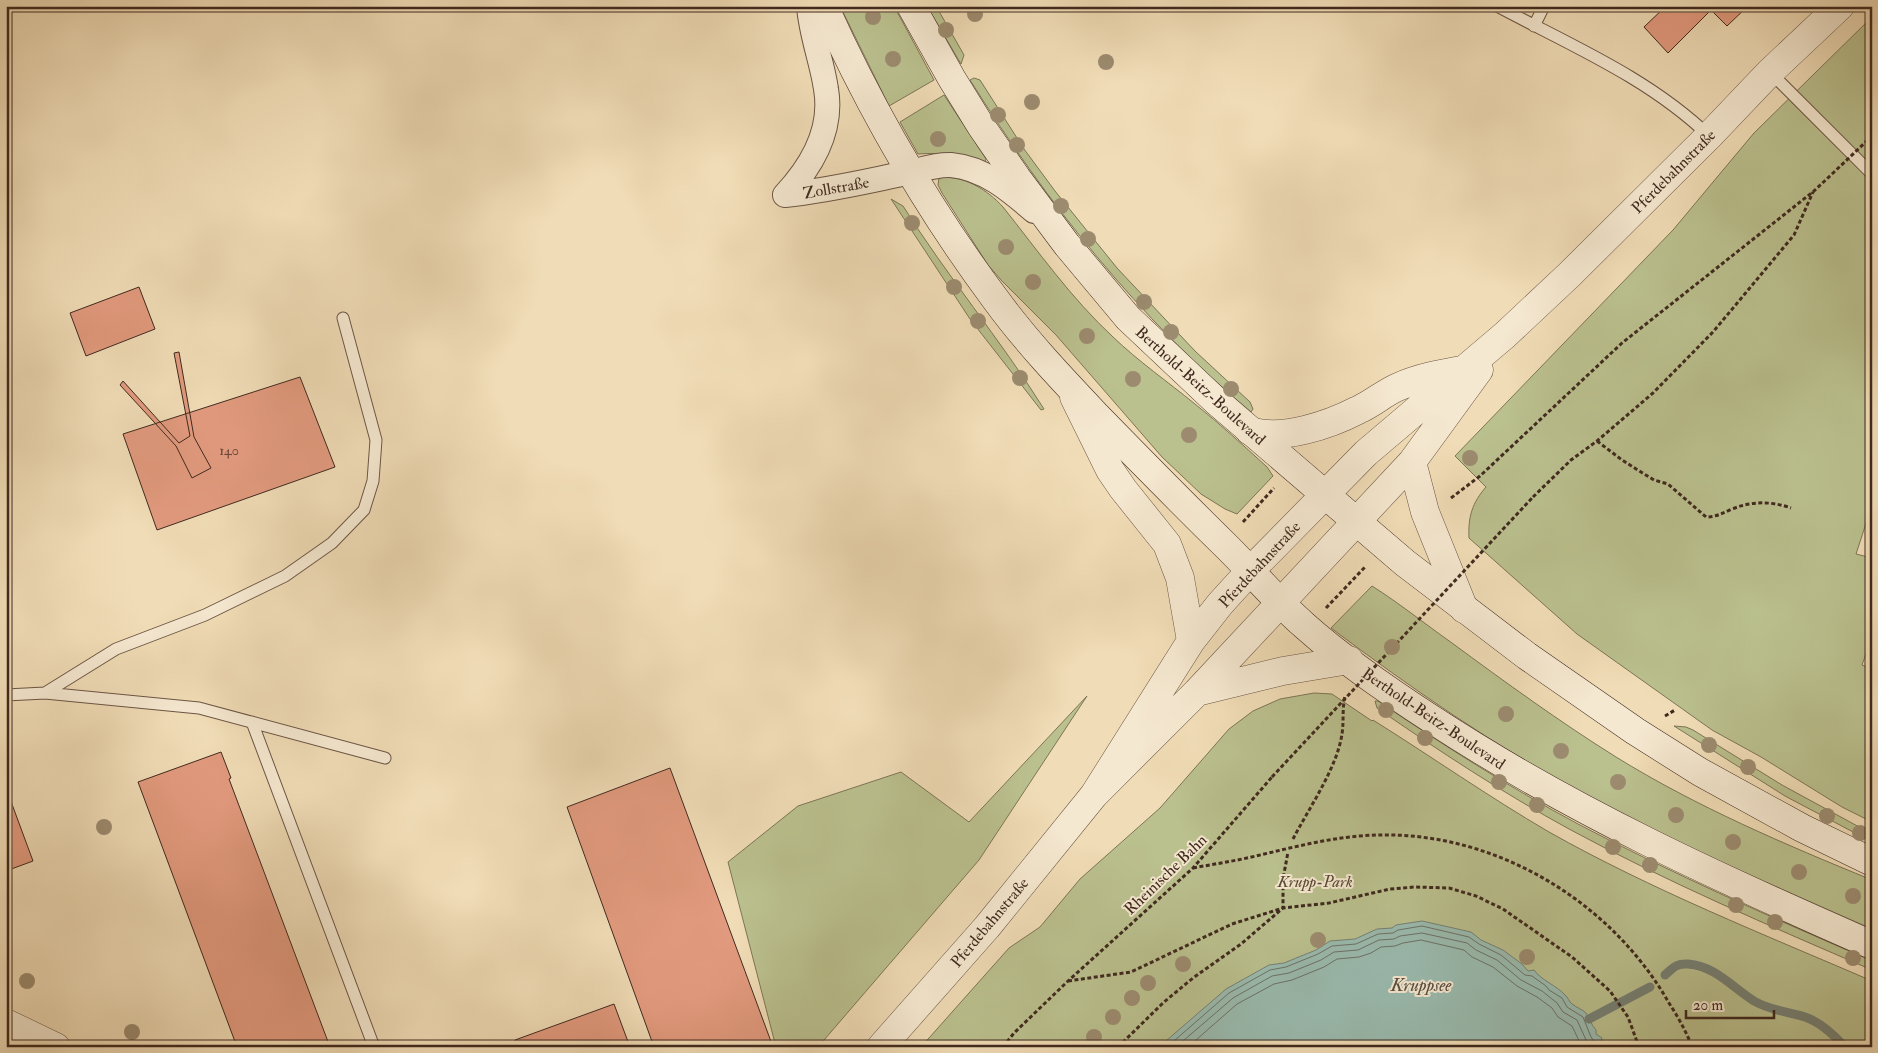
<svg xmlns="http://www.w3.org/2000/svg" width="1878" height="1053" font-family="'IM FELL Double Pica',serif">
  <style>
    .green { fill: #bac08e; stroke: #7d7556 }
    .water { fill: #9abbaf; stroke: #768175 }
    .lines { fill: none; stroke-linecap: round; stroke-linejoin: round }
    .shore { stroke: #6d7267; stroke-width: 1 }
    .stream { stroke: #768175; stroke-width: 9 }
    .building { fill: #e29a7e; stroke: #402a1f }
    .service-casing { stroke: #6c5645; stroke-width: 13 }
    .minor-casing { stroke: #6c5645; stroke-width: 26 }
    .tertiary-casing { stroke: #6c5645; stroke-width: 29 }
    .secondary-casing { stroke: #402a1f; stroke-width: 29 }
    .path { stroke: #402a1f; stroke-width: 3; stroke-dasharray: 4 2.5; stroke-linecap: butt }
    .service { stroke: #f5e8d0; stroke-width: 11 }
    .minor { stroke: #f5e8d0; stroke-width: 24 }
    .tertiary { stroke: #f5e8d0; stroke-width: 28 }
    .secondary { stroke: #f5e8d0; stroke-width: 28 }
    .path-bridge { stroke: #402a1f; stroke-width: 3; stroke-dasharray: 4 2.5; stroke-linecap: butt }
    .tree { fill: #9c8b6f }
    .labels { text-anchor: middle; stroke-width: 4; stroke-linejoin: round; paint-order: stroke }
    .number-label { font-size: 14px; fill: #684637 }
    .street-label { font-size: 16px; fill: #402a1f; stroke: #f5e8d0 }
    .park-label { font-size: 16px; font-style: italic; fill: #584835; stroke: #f5e8d0 }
    .water-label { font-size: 18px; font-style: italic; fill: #564e43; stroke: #f5e8d0 }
  </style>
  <rect width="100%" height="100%" fill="#f0dcb6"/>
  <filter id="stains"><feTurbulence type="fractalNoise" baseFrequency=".004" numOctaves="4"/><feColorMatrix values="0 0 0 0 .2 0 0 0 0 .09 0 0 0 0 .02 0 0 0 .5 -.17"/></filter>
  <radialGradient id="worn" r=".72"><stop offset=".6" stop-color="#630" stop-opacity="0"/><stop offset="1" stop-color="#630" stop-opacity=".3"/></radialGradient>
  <!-- green -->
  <path class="green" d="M840 6H894L934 80 889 106Z
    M927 6H936L964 55 961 64Z
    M1872 17V505L1856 554 1872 558V637L1862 665 1872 669V822L1842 807 1761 757 1712 730 1577 634 1469 538C1468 517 1472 503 1486 487L1455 456 1673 230 1754 133Z
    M974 78 980 80 1024 149 1055 191 1117 268 1195 351 1250 402 1253 409 1251 412C1139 319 1047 203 970 80Z
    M944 95 986 159 985 162C962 156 942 152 918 154L900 122Z
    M939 178C962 174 988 190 1003 207 1038 251 1071 298 1113 337 1138 361 1168 382 1195 404 1220 424 1243 445 1267 467L1273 476 1237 514 1225 509 1201 494 1162 457 1056 335 1001 280 988 265 942 193 938 185Z
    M891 199 903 206C947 276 1000 339 1044 409L1041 410 970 319Z
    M1372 586C1399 603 1425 624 1452 643 1505 682 1560 722 1616 757 1697 807 1784 844 1872 880V929C1774 886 1675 843 1581 792 1493 745 1411 688 1331 628Z
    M1314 693 1332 694 1372 721 1373 720C1432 757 1489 797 1549 832 1652 890 1763 934 1872 981V1047H921L1009 948 1040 927 1080 879 1160 808 1229 729 1253 711 1280 699Z
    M1087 696 979 860 818 1047H776L728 862 798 806 901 772 969 822Z
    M1375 701H1378C1443 745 1509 787 1578 824 1673 874 1773 918 1872 961V970C1770 926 1667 882 1569 829 1503 793 1439 751 1377 708Z
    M1674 726 1686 727 1693 730 1782 785 1872 834V842L1785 796Z"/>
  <!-- water -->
  <path class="water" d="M1422 921 1471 932 1481 940 1503 950 1522 964 1528 971 1534 970C1542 981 1556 985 1565 995 1568 997 1569 1002 1572 1004 1577 1008 1582 1009 1586 1013 1590 1018 1591 1025 1596 1030V1034L1602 1038 1601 1042 1604 1047H1159L1226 989 1269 965 1284 963 1316 950 1330 941 1355 939 1377 929 1392 928 1396 925Z"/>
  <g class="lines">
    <!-- shore -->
    <path class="shore" d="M1167 1047 1229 993 1270 970 1286 967 1318 954 1332 946 1356 944 1378 934 1393 933 1398 930 1422 926 1469 937 1479 944 1501 955 1525 975 1532 976 1546 986 1549 990 1562 998 1567 1007 1583 1017 1591 1037 1598 1047
      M1176 1047 1233 998 1272 976 1289 973 1321 960 1334 952 1358 950 1379 940 1394 939 1400 936 1422 933 1467 943 1476 950 1497 960 1521 980 1542 991 1557 1003 1563 1012 1577 1020 1586 1040 1591 1047
      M1188 1047 1237 1004 1274 984 1292 980 1324 967 1337 959 1359 957 1371 953 1381 947 1395 946 1403 943 1421 940 1464 950 1472 957 1493 967 1517 986 1537 997 1552 1008 1558 1017 1572 1026 1582 1047"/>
    <!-- stream -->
    <path class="stream" d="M1665 975C1673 968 1677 963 1688 964 1715 966 1732 987 1754 1001 1769 1010 1788 1012 1805 1017 1820 1022 1834 1035 1845 1047
      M1589 1019 1650 987"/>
  </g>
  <!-- building -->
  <path class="building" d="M1666 6H1748L1727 26 1711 10 1668 53 1644 27Z
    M139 287 155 329 86 356 70 313Z
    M179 352 194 437 211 468 192 478 176 446 120 385 123 381 179 443 190 436 174 353Z
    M300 377 335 467 157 530 123 434Z
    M221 752 231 778 229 779 330 1047H237L138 782Z
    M670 768 773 1047H654L567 807Z
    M6 788 33 861 6 871Z
    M614 1004 630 1047H518L515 1040Z"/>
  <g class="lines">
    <!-- service casing -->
    <g class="service-casing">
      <path id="service" d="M1497 6C1570 45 1649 78 1709 136
        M1534 26 1544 6
        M1770 72 1872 174
        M45 693 116 649 205 615 285 576 332 543 364 510 373 481 376 440 343 318
        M6 695 45 693 199 708 385 758
        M252 722 374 1047"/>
    </g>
    <!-- minor casing -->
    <g class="minor-casing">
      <path id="minor" d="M785 195C825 191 863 182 902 174 919 171 934 164 951 165 984 168 1010 190 1034 211
        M785 195C812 166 833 130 826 89 822 61 811 35 809 6"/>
    </g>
    <!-- tertiary casing -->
    <g class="tertiary-casing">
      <path id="tertiary" d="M1074 397 1110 470 1123 489 1167 544 1180 578 1191 641
        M1250 431C1282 441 1329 425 1358 410 1372 404 1384 393 1398 387 1418 378 1439 374 1461 370
        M1412 462 1425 512 1464 609
        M1197 692 1283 671 1349 660
        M1094 795 1191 641 1220 604 1250 571 1366 453 1505 335 1569 275 1709 136 1770 72 1840 6
        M6 1023 56 1047
        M881 1047 987 927 1094 795 1197 692 1412 462 1479 370"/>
    </g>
    <!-- secondary casing -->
    <g class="secondary-casing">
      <path id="secondary" d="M824 6C871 110 928 209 996 300 1026 341 1061 378 1096 415 1138 458 1180 501 1223 543 1251 570 1276 601 1305 626 1344 661 1390 692 1433 720 1572 811 1721 879 1872 945
        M911 6 952 79 981 126 1017 178 1067 245 1128 318 1216 401 1405 563 1527 656 1635 731 1700 772 1802 828 1872 862"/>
    </g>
    <!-- path -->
    <path class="path" d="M1597 441 1622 460 1641 472 1654 480 1668 484 1706 517C1716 517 1723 513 1732 509 1752 501 1771 501 1791 508
      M1533 497 1571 460 1597 441 1653 393 1713 332 1794 235 1813 192
      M1451 498 1480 476 1622 343 1814 191 1832 174
      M1243 522 1274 488
      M1326 608 1365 567
      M1665 716 1675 710
      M1293 839C1309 808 1337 768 1342 734 1344 721 1342 709 1345 696
      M1193 868C1214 864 1235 861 1256 856 1290 848 1324 839 1360 836 1484 825 1608 896 1669 1003 1678 1017 1686 1031 1692 1047
      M1068 981 1131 972 1232 924 1283 908 1329 903 1390 889 1415 887 1449 888 1476 896 1503 909 1572 957 1610 991 1628 1017 1639 1047
      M1003 1047 1014 1033 1068 981 1193 868 1272 777
      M1118 1047 1164 1002 1193 978 1241 944 1283 908V879L1288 852"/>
    <!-- service -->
    <use href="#service" class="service"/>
    <!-- minor -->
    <use href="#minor" class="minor"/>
    <!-- tertiary -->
    <use href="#tertiary" class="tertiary"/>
    <!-- secondary -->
    <use href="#secondary" class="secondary"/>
    <!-- path-bridge -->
    <path class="path-bridge" d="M1832 174 1872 136
      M1272 777 1533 497"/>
  </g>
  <!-- trees -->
  <g class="tree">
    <circle cx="975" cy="14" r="8"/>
    <circle cx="873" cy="17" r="8"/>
    <circle cx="946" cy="30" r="8"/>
    <circle cx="893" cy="59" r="8"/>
    <circle cx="1106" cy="62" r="8"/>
    <circle cx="1032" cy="102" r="8"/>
    <circle cx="998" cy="115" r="8"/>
    <circle cx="938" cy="139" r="8"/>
    <circle cx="1017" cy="145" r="8"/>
    <circle cx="1061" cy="206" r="8"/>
    <circle cx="912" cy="223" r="8"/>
    <circle cx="1088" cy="239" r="8"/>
    <circle cx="1006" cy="247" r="8"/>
    <circle cx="1033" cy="282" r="8"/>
    <circle cx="954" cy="287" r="8"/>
    <circle cx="1144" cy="302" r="8"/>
    <circle cx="978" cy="321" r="8"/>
    <circle cx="1171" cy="332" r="8"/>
    <circle cx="1087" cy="336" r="8"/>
    <circle cx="1020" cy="378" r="8"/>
    <circle cx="1133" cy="379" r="8"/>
    <circle cx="1231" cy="389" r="8"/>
    <circle cx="1189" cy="435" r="8"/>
    <circle cx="1470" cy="458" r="8"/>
    <circle cx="1392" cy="647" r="8"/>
    <circle cx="1386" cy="710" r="8"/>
    <circle cx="1506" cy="714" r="8"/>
    <circle cx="1425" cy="738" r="8"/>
    <circle cx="1709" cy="745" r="8"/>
    <circle cx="1561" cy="751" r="8"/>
    <circle cx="1748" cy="767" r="8"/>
    <circle cx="1499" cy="782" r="8"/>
    <circle cx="1618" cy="782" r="8"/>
    <circle cx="1537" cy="805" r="8"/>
    <circle cx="1676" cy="815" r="8"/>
    <circle cx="1827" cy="816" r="8"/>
    <circle cx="104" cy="827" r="8"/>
    <circle cx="1860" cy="833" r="8"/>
    <circle cx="1733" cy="842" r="8"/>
    <circle cx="1613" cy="847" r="8"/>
    <circle cx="1650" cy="865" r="8"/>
    <circle cx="1799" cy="872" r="8"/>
    <circle cx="1853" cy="896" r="8"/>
    <circle cx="1736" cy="905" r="8"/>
    <circle cx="1775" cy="922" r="8"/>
    <circle cx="1318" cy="940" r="8"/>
    <circle cx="1527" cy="957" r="8"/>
    <circle cx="1853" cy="958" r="8"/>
    <circle cx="1183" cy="964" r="8"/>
    <circle cx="27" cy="981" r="8"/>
    <circle cx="1148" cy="983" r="8"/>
    <circle cx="1132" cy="998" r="8"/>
    <circle cx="1113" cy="1017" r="8"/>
    <circle cx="132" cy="1032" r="8"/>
    <circle cx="1094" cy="1037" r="8"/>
  </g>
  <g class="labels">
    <!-- number labels -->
    <g class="number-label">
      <text x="229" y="455">140</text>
    </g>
    <!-- street labels -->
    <g class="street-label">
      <text transform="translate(1673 171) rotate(-45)" y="6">Pferdebahnstraße</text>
      <text transform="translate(836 187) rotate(-10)" y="6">Zollstraße</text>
      <text transform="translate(1201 385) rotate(42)" y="6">Berthold-Beitz-Boulevard</text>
      <text transform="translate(1259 564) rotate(-47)" y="6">Pferdebahnstraße</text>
      <text transform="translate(1434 718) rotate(34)" y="6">Berthold-Beitz-Boulevard</text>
      <text transform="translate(1165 874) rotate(-44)" y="6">Rheinische Bahn</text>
      <text transform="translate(989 922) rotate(-50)" y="6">Pferdebahnstraße</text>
    </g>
    <!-- park labels -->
    <g class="park-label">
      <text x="1315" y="887">Krupp-Park</text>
    </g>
    <!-- water labels -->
    <g class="water-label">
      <text x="1421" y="991">Kruppsee</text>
    </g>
  </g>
  <!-- margin -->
  <rect width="1878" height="1053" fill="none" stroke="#f0dcb6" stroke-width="25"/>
  <rect x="8" y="8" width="1863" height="1038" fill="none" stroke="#402a1f" stroke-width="2.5"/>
  <rect x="12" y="12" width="1853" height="1028" fill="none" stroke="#402a1f"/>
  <!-- scale -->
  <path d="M1686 1010v8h88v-8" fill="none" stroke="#402a1f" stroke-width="2.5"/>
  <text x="1693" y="1010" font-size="15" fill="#402a1f" stroke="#f5e8d0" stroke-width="4" paint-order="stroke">20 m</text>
  <rect width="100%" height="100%" filter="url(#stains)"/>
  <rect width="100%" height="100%" fill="url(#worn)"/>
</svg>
